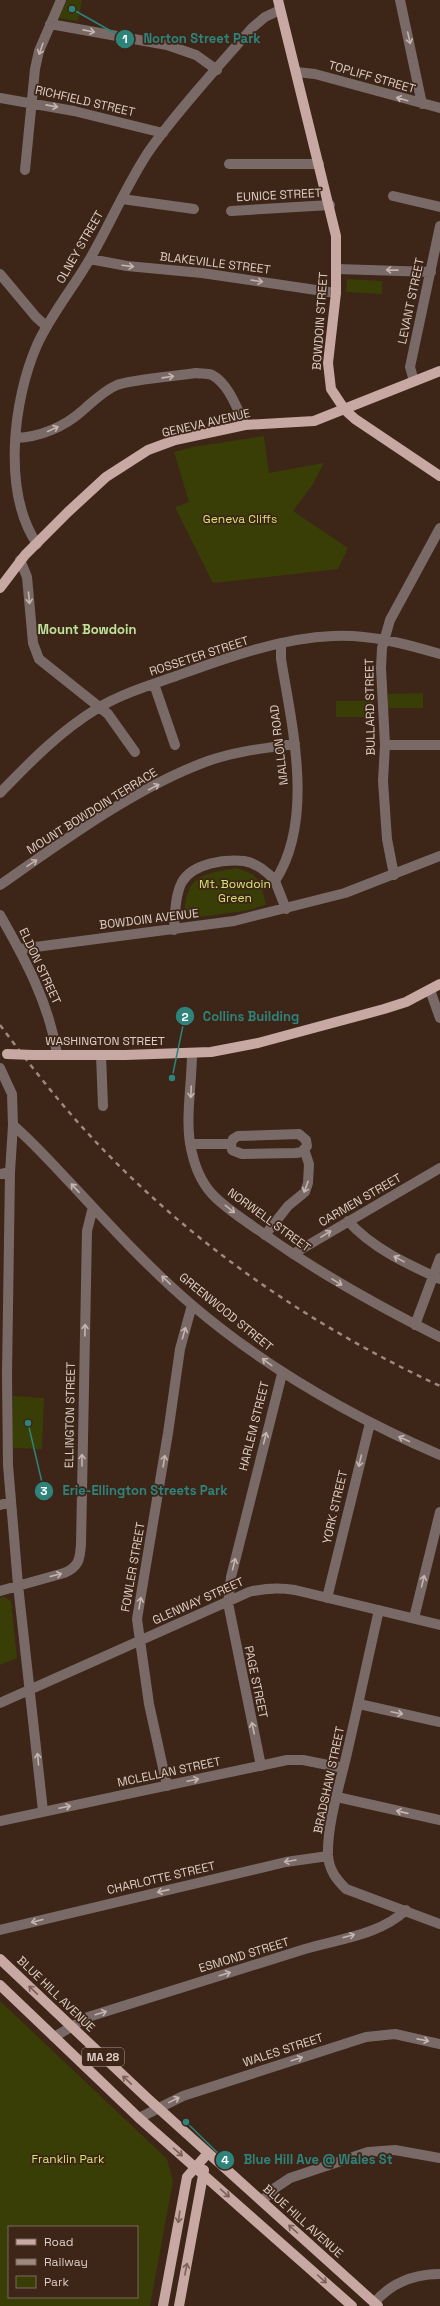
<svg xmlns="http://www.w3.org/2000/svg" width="440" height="2306" font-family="'Space Grotesk',sans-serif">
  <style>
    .green { fill: #393e06; fill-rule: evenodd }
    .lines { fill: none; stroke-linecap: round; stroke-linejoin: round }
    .minor { stroke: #796a68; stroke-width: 10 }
    .major { stroke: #c7a8a3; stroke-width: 10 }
    .rail { stroke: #9d897f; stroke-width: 2.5; stroke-dasharray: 5 5; stroke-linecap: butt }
    .major-bridge { stroke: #c7a8a3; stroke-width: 10 }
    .oneway { stroke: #c5b5ae }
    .oneway2 { stroke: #7b6057 }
    .labels { text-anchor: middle; stroke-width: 3.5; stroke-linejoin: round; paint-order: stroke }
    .shield { fill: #3d2518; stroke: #ae9b91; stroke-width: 1 }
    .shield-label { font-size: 11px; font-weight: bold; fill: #decec5 }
    .street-label { font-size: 12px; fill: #decec5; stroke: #3d2518 }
    .park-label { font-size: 12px; fill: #d5e372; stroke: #3d2518 }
    .neighbourhood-label { font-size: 13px; font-weight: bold; fill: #bfe29b; stroke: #3d2518 }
    .leader { fill: none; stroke: #2e837b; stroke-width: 1.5 }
    .callout-dot { fill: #2e837b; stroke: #3d2518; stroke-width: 1.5 }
    .mark-label { font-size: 12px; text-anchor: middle; font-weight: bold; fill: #fff }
    .callout-label { font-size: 13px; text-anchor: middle; font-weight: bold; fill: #2e837b; stroke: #3d2518; stroke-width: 3.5; stroke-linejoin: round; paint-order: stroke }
  </style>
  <rect width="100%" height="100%" fill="#3d2518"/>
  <!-- green -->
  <path class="green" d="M67 0H82L78 21 59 18Z
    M347 279 382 281V294L346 292Z
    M264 436 269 473 324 463 313 484 293 511 348 548 338 569 213 583 175 507 189 502 174 452 193 447Z
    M423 693V708H388V694Z
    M336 701H372V717H336Z
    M236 868C260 874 261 882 266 905L244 911 184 919C186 877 197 875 236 868Z
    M13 1396 44 1398 42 1449 13 1448Z
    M4 1597 11 1601 17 1658 0 1665V1598Z
    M0 2001 167 2159 173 2181 150 2306H0ZM9 2227H137V2297H9Z"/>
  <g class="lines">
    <!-- minor -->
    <path class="minor" d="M400 0 422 104
      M50 24 167 45 196 55 217 70
      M296 72 315 74 440 108
      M0 98 74 111 163 133
      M229 164H319
      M25 170 35 69 39 51 61 0
      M393 196 440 207
      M122 199 194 209
      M231 211 330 205
      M90 259 127 266 202 273 336 293
      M337 269 431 272
      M0 274 36 317 46 326
      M414 381 410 367 440 226
      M16 438C40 437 64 427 82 411 94 401 103 391 117 385 132 379 177 376 196 373 201 374 207 373 212 375 229 384 237 409 245 425
      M37 544C2 492 13 400 37 345 51 314 74 287 91 257 111 222 127 184 149 151 179 109 218 67 252 28L265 17 280 10
      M20 560 27 577 33 643 39 659 108 714 135 752
      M281 643V659C292 726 315 820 275 881L286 909
      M154 684 175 745
      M385 745H440
      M0 793C30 762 60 731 98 708 121 694 150 685 176 676 226 658 280 638 333 636 369 634 406 644 440 654
      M394 875 387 839 383 781 385 745 381 668 382 648 390 620 440 528
      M0 885C63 841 136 787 208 761 236 751 266 748 295 744
      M0 915C25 959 49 1003 57 1054
      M174 930C175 915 175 895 182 882 193 863 225 859 244 861 256 863 268 872 275 881
      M20 949 234 921 345 893 440 856
      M430 990 440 1018
      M192 1053C192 1086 184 1122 192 1153 196 1170 204 1187 216 1198 232 1213 250 1224 267 1236 322 1275 380 1307 440 1337
      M101 1055 103 1106
      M0 1068 12 1094 13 1125 10 1172 7 1375 8 1465 18 1585 43 1811
      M13 1125C36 1145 56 1168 77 1190 114 1230 151 1270 192 1305 267 1369 350 1416 440 1455
      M190 1144H231L232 1150 242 1154 296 1153 302 1152 307 1146 306 1140 299 1134 238 1136 233 1139 231 1144
      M0 1174 10 1172
      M348 1221C372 1248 407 1264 440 1279
      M265 1235 288 1206 305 1192 308 1183 309 1164 304 1149
      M293 1254 440 1168
      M415 1325 440 1258
      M0 1505 11 1502
      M0 1591 64 1573C79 1567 80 1559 81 1544L87 1231 93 1207
      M327 1598 370 1423
      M379 1610C368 1658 358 1706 347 1753 340 1784 327 1824 328 1855 329 1870 336 1879 346 1889L440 1924
      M414 1618 440 1512
      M0 1703 249 1592C265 1588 278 1587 295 1590L440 1625
      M359 1704 440 1722
      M261 1766 228 1603 231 1577 282 1374
      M167 1786 149 1704 137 1619 168 1433 180 1349 192 1305
      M337 1797 440 1820
      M0 1821 287 1760H303L343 1768
      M0 1930 286 1862 328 1856
      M54 2037 88 2017C160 1994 233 1972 305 1949 338 1939 380 1935 406 1910
      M139 2118 183 2096 366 2037 395 2034 440 2044
      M262 2201 275 2188 290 2178 368 2152 395 2150 440 2158
      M374 2303C391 2283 414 2274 440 2274"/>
    <!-- major -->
    <path class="major" d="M278 0 336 236V293L328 363 331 389 345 410 355 419 440 476
      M0 588 25 555 68 512 106 477 148 450 175 440 245 425 314 421 440 371
      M33 1055H125L211 1052 258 1043 384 1009 406 1002 440 984
      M0 1959 146 2097 378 2306
      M0 1985 139 2118 352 2306
      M163 2306 187 2177 208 2153
      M179 2306 204 2170"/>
    <!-- rail -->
    <path class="rail" d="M0 1025C30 1065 61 1105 95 1141 193 1245 311 1326 440 1386"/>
    <!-- major-bridge -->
    <path class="major-bridge" d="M7 1054 33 1055"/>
  </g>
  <!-- one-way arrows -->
  <defs><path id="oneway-shaft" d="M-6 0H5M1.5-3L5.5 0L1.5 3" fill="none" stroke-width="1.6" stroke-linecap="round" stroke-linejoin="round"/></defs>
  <g class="oneway">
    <use href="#oneway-shaft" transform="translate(89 31) rotate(11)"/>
    <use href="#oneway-shaft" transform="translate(409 38) rotate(77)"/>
    <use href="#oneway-shaft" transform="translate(41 49) rotate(109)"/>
    <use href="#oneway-shaft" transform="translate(402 99) rotate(-164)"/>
    <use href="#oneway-shaft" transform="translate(52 106) rotate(11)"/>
    <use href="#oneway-shaft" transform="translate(128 266) rotate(7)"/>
    <use href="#oneway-shaft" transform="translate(392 270) rotate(-179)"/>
    <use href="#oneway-shaft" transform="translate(257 281) rotate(9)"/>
    <use href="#oneway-shaft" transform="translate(168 377) rotate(-8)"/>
    <use href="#oneway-shaft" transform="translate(53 429) rotate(-25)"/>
    <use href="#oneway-shaft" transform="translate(29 598) rotate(85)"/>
    <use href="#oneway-shaft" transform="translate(154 787) rotate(-28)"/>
    <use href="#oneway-shaft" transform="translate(32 863) rotate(-34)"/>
    <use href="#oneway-shaft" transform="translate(191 1092) rotate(92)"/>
    <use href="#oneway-shaft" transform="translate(306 1187) rotate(110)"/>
    <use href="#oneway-shaft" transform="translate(75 1188) rotate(-133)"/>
    <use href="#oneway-shaft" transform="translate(230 1209) rotate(38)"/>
    <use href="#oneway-shaft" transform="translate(326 1234) rotate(-32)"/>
    <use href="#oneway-shaft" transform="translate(399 1259) rotate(-151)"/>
    <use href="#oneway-shaft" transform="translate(166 1280) rotate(-136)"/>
    <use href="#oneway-shaft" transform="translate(337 1282) rotate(31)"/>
    <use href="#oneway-shaft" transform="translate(85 1330) rotate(-89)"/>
    <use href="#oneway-shaft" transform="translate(184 1333) rotate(-74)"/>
    <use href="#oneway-shaft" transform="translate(267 1362) rotate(-144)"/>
    <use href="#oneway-shaft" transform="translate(265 1438) rotate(-76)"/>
    <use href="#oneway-shaft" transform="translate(404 1439) rotate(-156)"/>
    <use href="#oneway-shaft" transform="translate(82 1460) rotate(-90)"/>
    <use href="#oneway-shaft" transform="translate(164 1461) rotate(-81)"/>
    <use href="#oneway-shaft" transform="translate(360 1461) rotate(103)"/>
    <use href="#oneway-shaft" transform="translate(234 1564) rotate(-76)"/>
    <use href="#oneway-shaft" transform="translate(56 1575) rotate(-14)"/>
    <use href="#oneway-shaft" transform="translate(423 1581) rotate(-76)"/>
    <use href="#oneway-shaft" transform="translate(140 1603) rotate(-80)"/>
    <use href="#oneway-shaft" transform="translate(397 1713) rotate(12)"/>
    <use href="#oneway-shaft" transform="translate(253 1728) rotate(-102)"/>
    <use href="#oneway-shaft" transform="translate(38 1759) rotate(-95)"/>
    <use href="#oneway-shaft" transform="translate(193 1780) rotate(-12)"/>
    <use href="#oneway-shaft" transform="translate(65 1807) rotate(-12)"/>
    <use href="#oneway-shaft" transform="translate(402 1812) rotate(-167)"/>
    <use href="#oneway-shaft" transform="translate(290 1861) rotate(171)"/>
    <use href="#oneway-shaft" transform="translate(163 1891) rotate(167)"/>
    <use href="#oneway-shaft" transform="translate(37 1921) rotate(166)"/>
    <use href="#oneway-shaft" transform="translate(349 1936) rotate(-15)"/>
    <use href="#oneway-shaft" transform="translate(225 1974) rotate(-17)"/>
    <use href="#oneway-shaft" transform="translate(101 2013) rotate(-17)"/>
    <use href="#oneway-shaft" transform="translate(423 2040) rotate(11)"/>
    <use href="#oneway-shaft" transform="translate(297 2059) rotate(-18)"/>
    <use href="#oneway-shaft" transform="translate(174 2100) rotate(-26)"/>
  </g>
  <g class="oneway2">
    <use href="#oneway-shaft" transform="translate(33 1990) rotate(-136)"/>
    <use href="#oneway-shaft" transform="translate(127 2080) rotate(-137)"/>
    <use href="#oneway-shaft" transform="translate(178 2152) rotate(41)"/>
    <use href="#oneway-shaft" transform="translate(225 2193) rotate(41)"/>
    <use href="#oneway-shaft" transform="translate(179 2217) rotate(98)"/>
    <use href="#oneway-shaft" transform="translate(293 2229) rotate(-138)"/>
    <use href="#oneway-shaft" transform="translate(186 2269) rotate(-79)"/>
    <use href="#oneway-shaft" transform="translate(322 2279) rotate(42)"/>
  </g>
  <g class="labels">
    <!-- shield labels -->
    <rect class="shield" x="82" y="2048" width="42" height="18" rx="3"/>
    <g class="shield-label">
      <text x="103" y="2061">MA 28</text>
    </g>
    <!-- street labels -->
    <g class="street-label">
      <text transform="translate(372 77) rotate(16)" y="4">TOPLIFF STREET</text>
      <text transform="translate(85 101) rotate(13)" y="4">RICHFIELD STREET</text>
      <text transform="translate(279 195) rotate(-3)" y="4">EUNICE STREET</text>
      <text transform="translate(80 247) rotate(-60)" y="4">OLNEY STREET</text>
      <text transform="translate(215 263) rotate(7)" y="4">BLAKEVILLE STREET</text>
      <text transform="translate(411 301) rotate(-78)" y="4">LEVANT STREET</text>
      <text transform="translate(320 321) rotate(-86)" y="4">BOWDOIN STREET</text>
      <text transform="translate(206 423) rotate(-13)" y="4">GENEVA AVENUE</text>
      <text transform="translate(199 656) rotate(-18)" y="4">ROSSETER STREET</text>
      <text transform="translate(370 707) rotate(-91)" y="4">BULLARD STREET</text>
      <text transform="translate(279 745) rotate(-97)" y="4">MALLON ROAD</text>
      <text transform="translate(92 811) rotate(-32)" y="4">MOUNT BOWDOIN TERRACE</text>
      <text transform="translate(149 919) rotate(-7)" y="4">BOWDOIN AVENUE</text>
      <text transform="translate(40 966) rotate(65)" y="4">ELDON STREET</text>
      <text x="105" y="1045">WASHINGTON STREET</text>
      <text transform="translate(360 1200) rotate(-30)" y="4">CARMEN STREET</text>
      <text transform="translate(269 1220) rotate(36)" y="4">NORWELL STREET</text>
      <text transform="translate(226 1312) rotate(39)" y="4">GREENWOOD STREET</text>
      <text transform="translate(70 1415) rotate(-89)" y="4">ELLINGTON STREET</text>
      <text transform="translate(254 1426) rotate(-76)" y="4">HARLEM STREET</text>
      <text transform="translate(335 1507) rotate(-77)" y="4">YORK STREET</text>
      <text transform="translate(133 1567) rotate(-80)" y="4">FOWLER STREET</text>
      <text transform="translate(198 1601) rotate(-24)" y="4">GLENWAY STREET</text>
      <text transform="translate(256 1682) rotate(78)" y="4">PAGE STREET</text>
      <text transform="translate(169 1772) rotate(-12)" y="4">MCLELLAN STREET</text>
      <text transform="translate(329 1780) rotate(-78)" y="4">BRADSHAW STREET</text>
      <text transform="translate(161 1878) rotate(-13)" y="4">CHARLOTTE STREET</text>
      <text transform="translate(244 1955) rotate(-17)" y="4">ESMOND STREET</text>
      <text transform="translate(56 1994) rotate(44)" y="4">BLUE HILL AVENUE</text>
      <text transform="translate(283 2050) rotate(-18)" y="4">WALES STREET</text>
      <text transform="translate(303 2221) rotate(42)" y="4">BLUE HILL AVENUE</text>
    </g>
    <!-- park labels -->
    <g class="park-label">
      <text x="240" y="523">Geneva Cliffs</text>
      <text x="235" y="888">Mt. Bowdoin<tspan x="235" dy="14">Green</tspan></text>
      <text x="68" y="2163">Franklin Park</text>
    </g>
    <!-- neighbourhood labels -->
    <g class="neighbourhood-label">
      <text x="87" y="634">Mount Bowdoin</text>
    </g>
  </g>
  <!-- callouts -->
  <path class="leader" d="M72 9L125 39M172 1078L185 1016M28 1423L44 1491M186 2122L225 2160"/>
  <g class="callout-dot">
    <circle cx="72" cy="9" r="4"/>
    <circle cx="172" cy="1078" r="4"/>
    <circle cx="28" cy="1423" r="4"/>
    <circle cx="186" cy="2122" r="4"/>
    <circle cx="125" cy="39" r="10"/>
    <circle cx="185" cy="1016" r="10"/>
    <circle cx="44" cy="1491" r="10"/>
    <circle cx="225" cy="2160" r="10"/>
  </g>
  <g class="mark-label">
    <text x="125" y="43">1</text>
    <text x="185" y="1021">2</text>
    <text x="44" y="1495">3</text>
    <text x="225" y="2164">4</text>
  </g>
  <g class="callout-label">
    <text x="202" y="43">Norton Street Park</text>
    <text x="251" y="1021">Collins Building</text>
    <text x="145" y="1495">Erie-Ellington Streets Park</text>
    <text x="318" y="2164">Blue Hill Ave @ Wales St</text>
  </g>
  <!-- legend -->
  <rect x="8" y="2226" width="130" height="72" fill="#3d2518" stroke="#7d695d"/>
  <rect x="16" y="2239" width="20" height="6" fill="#c7a8a3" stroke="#7d695d"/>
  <text x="44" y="2246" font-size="12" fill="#decec5">Road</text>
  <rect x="16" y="2259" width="20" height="6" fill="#9d897f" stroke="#7d695d"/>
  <text x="44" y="2266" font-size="12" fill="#decec5">Railway</text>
  <rect x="16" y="2276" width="20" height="12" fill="#393e06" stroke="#7d695d"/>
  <text x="44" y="2286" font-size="12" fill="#decec5">Park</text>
</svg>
